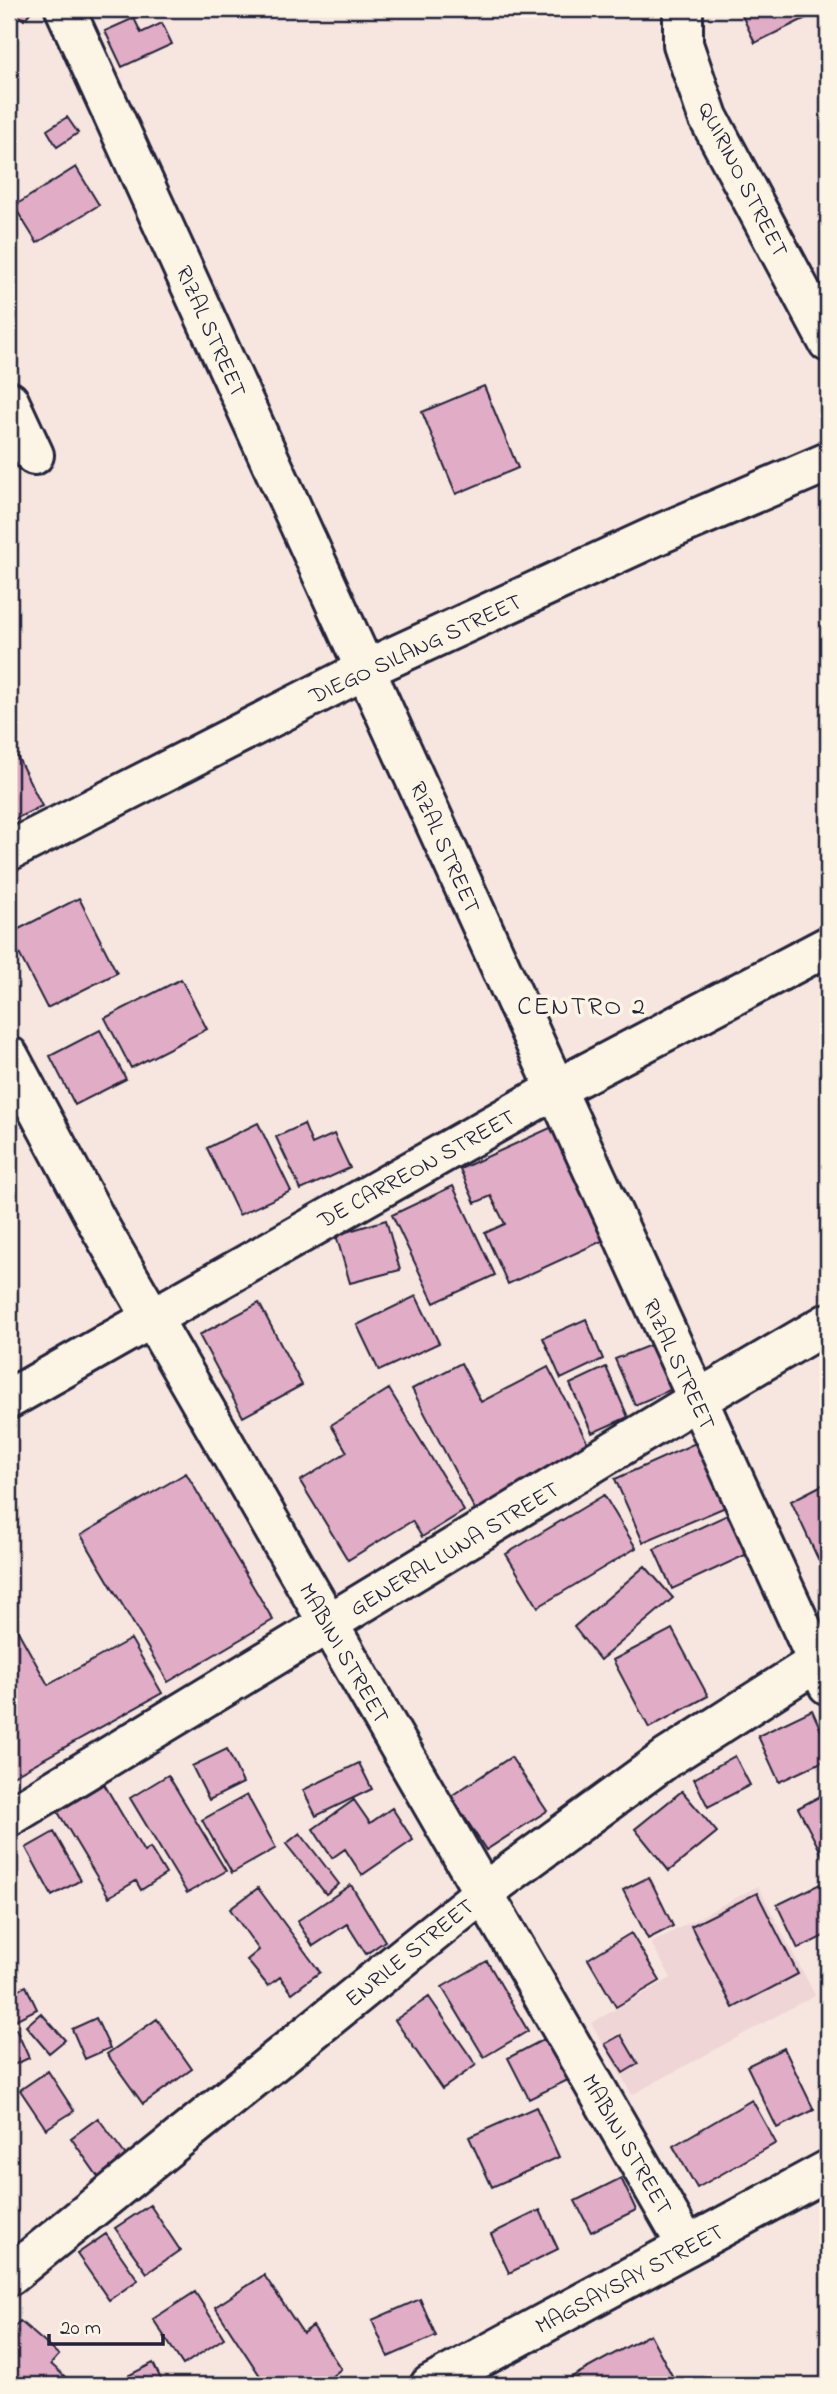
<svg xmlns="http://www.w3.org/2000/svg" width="837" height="2394" font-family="'Indie Flower',sans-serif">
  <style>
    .built { fill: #f0d5d7 }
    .building { fill: #e1acc5; stroke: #22223b; stroke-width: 2 }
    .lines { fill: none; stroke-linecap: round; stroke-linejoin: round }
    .street-casing { stroke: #22223b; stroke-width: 44 }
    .secondary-casing { stroke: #22223b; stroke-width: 44 }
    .street { stroke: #fcf5e5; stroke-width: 38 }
    .secondary { stroke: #fcf5e5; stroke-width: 38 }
    .labels { text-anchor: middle; stroke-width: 7; stroke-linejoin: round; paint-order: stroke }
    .street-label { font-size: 23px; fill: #22223b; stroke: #fcf5e5 }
    .quarter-label { font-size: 26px; letter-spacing: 2px; fill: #22223b; stroke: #fcf5e5 }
  </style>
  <rect width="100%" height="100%" fill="#f7e6df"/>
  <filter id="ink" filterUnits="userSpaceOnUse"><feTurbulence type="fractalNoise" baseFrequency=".0143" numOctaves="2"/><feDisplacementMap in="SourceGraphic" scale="14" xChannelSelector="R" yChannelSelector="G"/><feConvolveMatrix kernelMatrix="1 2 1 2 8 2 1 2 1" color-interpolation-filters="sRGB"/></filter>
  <g filter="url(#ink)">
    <!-- built -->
    <path class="built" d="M758 1886 815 1995 632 2095 591 2023 671 1978 651 1943Z"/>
    <!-- building -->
    <path class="building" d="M11 9H33L24 20Z
      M739 9H806L810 16 755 43Z
      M134 18 141 33 162 23 172 44 122 67 105 31Z
      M67 117 78 133 57 147 47 130Z
      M76 167 99 205 37 243 14 206Z
      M484 386 518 468 456 494 422 412Z
      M9 740 42 806 9 822Z
      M79 898 117 973 47 1008 9 934Z
      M181 979 207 1029 131 1068 105 1018Z
      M100 1030 126 1079 75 1105 50 1056Z
      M258 1123 291 1191 239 1215 207 1148Z
      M561 1123 613 1236 508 1284 485 1233 505 1224 491 1196 475 1203 460 1169Z
      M304 1124 312 1144 334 1134 350 1168 301 1190 276 1137Z
      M453 1186 495 1275 434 1303 392 1215Z
      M386 1220 400 1270 350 1283 336 1235Z
      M416 1296 439 1343 379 1371 357 1325Z
      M259 1303 302 1385 243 1417 199 1335Z
      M586 1319 603 1359 561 1379 543 1338Z
      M653 1344 672 1389 635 1405 615 1359Z
      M461 1363 481 1402 548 1367 591 1449 475 1510 412 1389Z
      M606 1367 628 1417 592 1433 570 1384Z
      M389 1389 464 1511 422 1537 412 1521 348 1560 300 1481 347 1452 331 1425Z
      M700 1441 728 1506 643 1542 615 1479Z
      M186 1473 273 1620 168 1682 81 1535Z
      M828 1482V1577L827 1578 791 1501Z
      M604 1495 636 1548 538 1607 506 1554Z
      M738 1510 756 1550 672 1589 654 1549Z
      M645 1566 673 1598 600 1660 574 1627Z
      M9 1615 48 1685 131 1639 162 1693 11 1777 9 1773Z
      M672 1629 708 1696 649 1728 613 1660Z
      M812 1710 828 1746V1759L779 1782 758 1736Z
      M227 1749 243 1783 209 1800 192 1766Z
      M735 1756 750 1785 708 1807 694 1779Z
      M511 1757 547 1811 486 1850 451 1796Z
      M359 1763 372 1789 316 1816 303 1790Z
      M168 1775 226 1871 187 1893 130 1798Z
      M104 1784 144 1852 150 1848 166 1874 141 1890 136 1881 109 1897 58 1812Z
      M682 1791 717 1832 669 1871 635 1829Z
      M828 1792V1866L798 1808Z
      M247 1795 276 1848 232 1873 202 1820Z
      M354 1800 370 1823 392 1808 413 1840 362 1875 345 1849 332 1858 313 1829Z
      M54 1832 81 1880 52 1896 26 1848Z
      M300 1833 339 1884 326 1894 286 1844Z
      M649 1877 673 1926 648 1939 623 1890Z
      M820 1884 828 1901V1934L798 1949 777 1905Z
      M351 1885 385 1941 366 1954 347 1924 313 1946 297 1921Z
      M258 1888 320 1972 292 1993 280 1977 268 1986 247 1960 259 1950 230 1909Z
      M757 1893 798 1974 733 2008 691 1926Z
      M631 1933 660 1981 616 2007 588 1959Z
      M487 1961 528 2031 484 2057 442 1987Z
      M26 1986 37 2009 9 2023V1994Z
      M429 1997 476 2065 442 2089 395 2020Z
      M41 2013 65 2040 49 2053 26 2026Z
      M96 2018 110 2048 85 2059 72 2029Z
      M157 2019 192 2069 143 2104 107 2054Z
      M16 2029 29 2058 9 2067V2032Z
      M552 2035 574 2077 529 2099 508 2058Z
      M621 2035 638 2064 623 2073 605 2044Z
      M784 2048 814 2110 777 2128 747 2066Z
      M48 2071 74 2111 46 2129 20 2090Z
      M752 2100 776 2143 697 2188 673 2146Z
      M536 2107 559 2157 492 2187 469 2137Z
      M98 2118 127 2157 99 2178 71 2138Z
      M621 2178 636 2210 591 2232 575 2201Z
      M150 2205 180 2250 147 2273 115 2228Z
      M540 2210 558 2249 509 2273 491 2234Z
      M106 2234 138 2280 109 2300 77 2254Z
      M264 2275 303 2333 313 2326 341 2369 321 2385H266L215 2307Z
      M195 2292 224 2338 183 2365 153 2319Z
      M420 2299 436 2336 388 2357 372 2320Z
      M20 2321 59 2355 51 2364 74 2385H9V2333Z
      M650 2334 677 2385H557Z
      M153 2363 164 2385H110Z"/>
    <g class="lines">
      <!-- street casing -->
      <g class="street-casing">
        <path id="street" d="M65 9 556 1089
          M683 9V44L708 117 828 342
          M9 401 34 455
          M9 851 366 669 662 533 828 462
          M9 1056 101 1229 687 2246
          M9 1817 697 1400 828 1323
          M9 2276 484 1892 667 1758 828 1655"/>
      </g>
      <!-- secondary casing -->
      <g class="secondary-casing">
        <path id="secondary" d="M556 1089 828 1685
          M9 1399 556 1089 828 946
          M430 2385 828 2170"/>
      </g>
      <!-- street -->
      <use href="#street" class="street"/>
      <!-- secondary -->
      <use href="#secondary" class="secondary"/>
    </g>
  </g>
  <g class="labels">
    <!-- street labels -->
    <g class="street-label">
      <text transform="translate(744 179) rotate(63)" y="8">QUIRINO STREET</text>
      <text transform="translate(212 331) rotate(66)" y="8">RIZAL STREET</text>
      <text transform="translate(415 648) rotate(-25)" y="8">DIEGO SILANG STREET</text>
      <text transform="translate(446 847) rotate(66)" y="8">RIZAL STREET</text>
      <text transform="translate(416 1168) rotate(-29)" y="8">DE CARREON STREET</text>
      <text transform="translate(680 1364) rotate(65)" y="8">RIZAL STREET</text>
      <text transform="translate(454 1548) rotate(-31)" y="8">GENERAL LUNA STREET</text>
      <text transform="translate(345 1653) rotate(60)" y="8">MABINI STREET</text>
      <text transform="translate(409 1952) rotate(-39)" y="8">ENRILE STREET</text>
      <text transform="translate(628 2144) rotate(60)" y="8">MABINI STREET</text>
      <text transform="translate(629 2278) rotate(-28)" y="8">MAGSAYSAY STREET</text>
    </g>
    <!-- quarter labels -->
    <g class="quarter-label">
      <text x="582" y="1014">CENTRO 2</text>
    </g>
  </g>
  <!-- margin -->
  <rect width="837" height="2394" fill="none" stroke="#fcf5e5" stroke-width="35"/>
  <rect x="18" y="18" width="802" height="2359" fill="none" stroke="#22223b" stroke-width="2.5" filter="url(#ink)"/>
  <!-- scale -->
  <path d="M49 2334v10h114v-10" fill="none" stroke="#22223b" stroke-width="3.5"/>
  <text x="60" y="2334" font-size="21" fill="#22223b" stroke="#fcf5e5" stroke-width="5" paint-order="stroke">20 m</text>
</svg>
